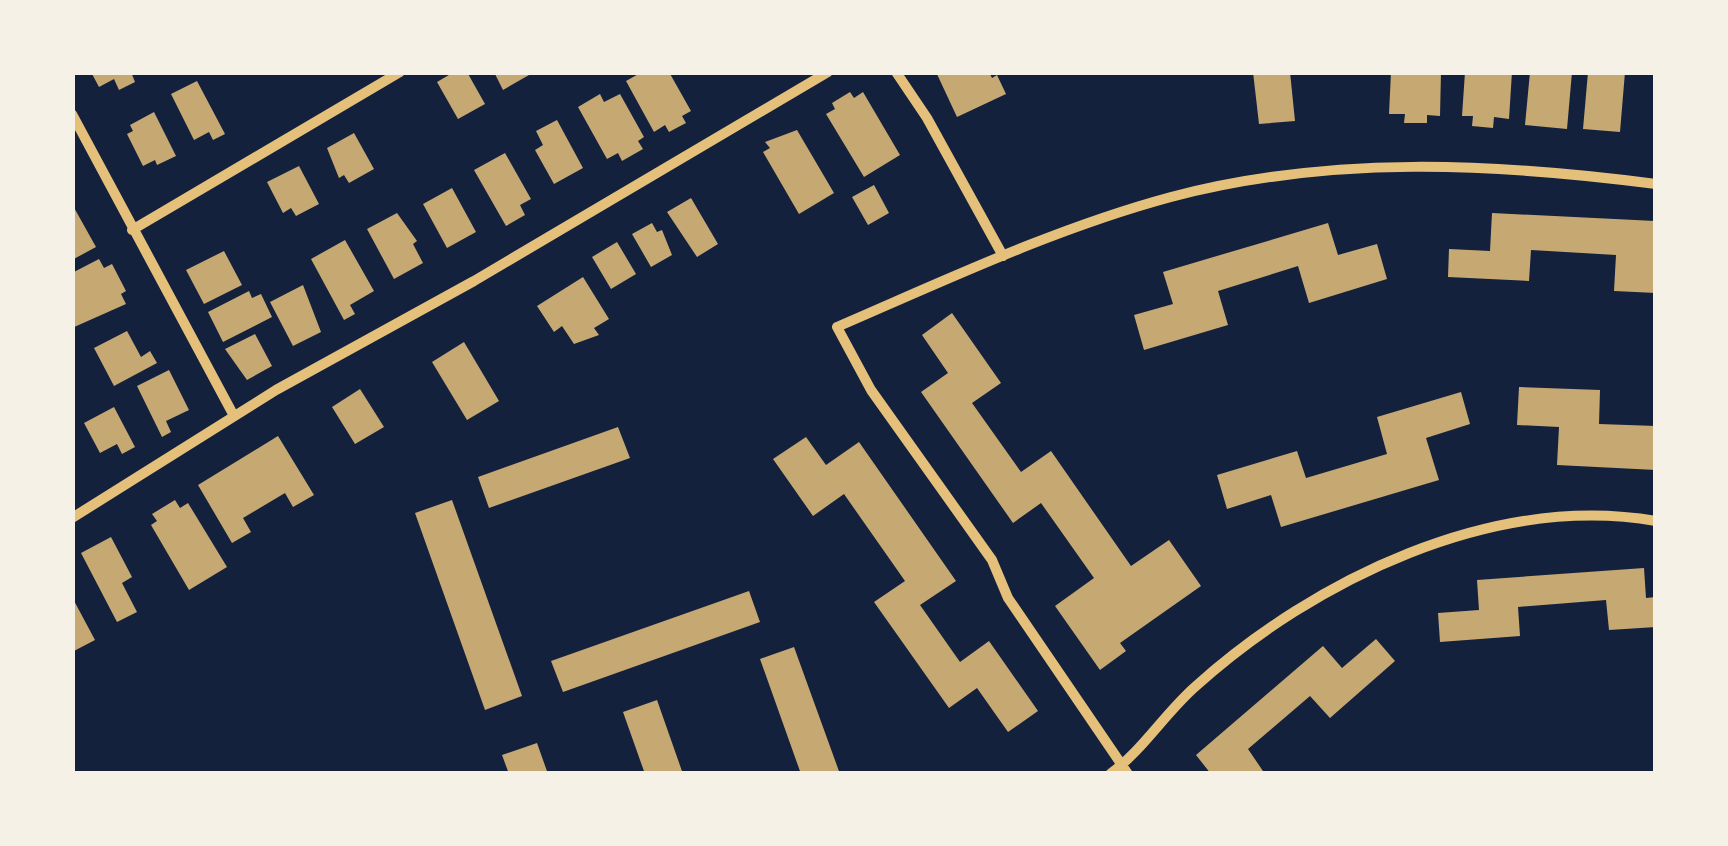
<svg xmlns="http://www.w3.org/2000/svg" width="1728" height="846" font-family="'Exo 2',sans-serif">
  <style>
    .building { fill: #c6a872 }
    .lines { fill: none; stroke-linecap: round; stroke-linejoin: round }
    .minor { stroke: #e5c07b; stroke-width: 10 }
  </style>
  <rect width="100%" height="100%" fill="#14213d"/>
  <!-- building -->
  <path class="building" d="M91 72H131L135 82 119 90 114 79 99 87Z
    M454 72H467L485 104 458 119 437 82Z
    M494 72H527L529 75 503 90Z
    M642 72H669L691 111 682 116 686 123 669 132 665 125 654 132 626 81Z
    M936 72H989L992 78 997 75 1006 94 957 117Z
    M1253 72H1290L1295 121 1259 124Z
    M1391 72H1441L1440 116 1427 115V123H1404L1405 114H1389Z
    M1465 72H1512L1509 119 1494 117 1493 128 1472 126 1473 116H1462Z
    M1530 72H1572L1567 129 1525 125Z
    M1588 72H1625L1620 132 1583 129Z
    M197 81 225 134 213 140 209 132 194 140 171 94Z
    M850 92 854 98 863 92 900 155 864 177 826 114 835 109 832 103Z
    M600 94 604 102 620 94 644 137 638 141 643 149 622 161 618 153 607 159 578 107Z
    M154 112 176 156 157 165 155 160 143 166 127 134 133 131 130 125Z
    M557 120 583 168 554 184 535 150 543 145 536 131Z
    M797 130 834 193 799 214 763 152 770 148 765 142Z
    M354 133 374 169 349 183 344 175 339 178 327 148Z
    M505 153 531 199 520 205 525 215 506 226 474 170Z
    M299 166 319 204 296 216 291 208 283 213 267 182Z
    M874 185 889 213 868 225 852 197Z
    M452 188 476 232 447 248 423 204Z
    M691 198 718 244 697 257 667 212Z
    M72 204 96 247 72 260Z
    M397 213 417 241 413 244 423 263 394 279 367 229Z
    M1492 213 1655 221 1656 293 1614 291 1616 255 1531 250 1529 281 1448 277 1449 249 1490 251Z
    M652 223 657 232 662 230 672 255 651 267 632 234Z
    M1328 223 1338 255 1377 244 1387 279 1309 303 1298 266 1218 291 1228 325 1144 350 1134 315 1173 304 1163 272Z
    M345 240 374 291 350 305 355 314 344 320 311 259Z
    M617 242 636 274 611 289 592 257Z
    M224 251 242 285 204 304 186 270Z
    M99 259 104 268 112 264 126 291 121 294 126 304 72 328V273Z
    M583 277 609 319 594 328 599 335 574 344 562 326 554 332 537 306Z
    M303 285 321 332 293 346 270 302Z
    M249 291 252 298 261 294 272 317 223 342 208 312Z
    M952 313 1001 383 972 403 1021 472 1051 451 1131 566 1169 540 1201 586 1120 643 1126 651 1100 670 1055 606 1094 578 1041 503 1013 523 921 392 948 373 922 335Z
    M127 331 141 357 150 351 157 363 114 386 94 348Z
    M255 334 272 366 247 380 225 349Z
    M464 342 499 401 467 420 432 362Z
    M169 370 189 410 166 421 171 432 162 437 137 386Z
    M1519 387 1600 390 1599 424 1656 426V470L1557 465 1559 427 1517 425Z
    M360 389 384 427 355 444 332 407Z
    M1461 392 1470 424 1426 438 1439 480 1281 527 1271 495 1227 509 1217 475 1297 451 1306 478 1387 454 1377 417Z
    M114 407 135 447 122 454 117 444 100 453 84 423Z
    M618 427 630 458 489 508 478 477Z
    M278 436 314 495 293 507 285 493 243 518 251 532 232 543 198 485Z
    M806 437 826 465 859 442 956 581 920 605 960 662 989 641 1038 711 1008 732 977 688 949 708 874 602 905 581 844 494 813 516 773 459Z
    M175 500 180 508 188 503 227 567 189 590 151 525 157 521 152 514Z
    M452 500 522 696 485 710 415 513Z
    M111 537 132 577 122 583 137 612 117 622 81 553Z
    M1644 568 1646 598 1656 597V627L1609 630 1606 600 1518 607 1520 636 1440 642 1438 613 1479 610 1477 580Z
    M749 591 760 622 563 692 551 661Z
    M72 597 95 640 72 652Z
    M1376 639 1395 661 1330 718 1310 696 1248 749 1265 774H1211L1196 755 1323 646 1342 668Z
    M794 647 840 774H801L760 659Z
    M657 700 683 774H645L623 712Z
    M537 743 548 774H509L502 755Z"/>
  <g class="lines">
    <!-- minor -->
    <path class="minor" d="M896 72 927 118 1003 256
      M72 114 234 416
      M132 230 400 72
      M72 518 276 390 474 281 828 72
      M1110 774C1143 750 1165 713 1196 686 1314 580 1492 493 1656 521
      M1128 774 1008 598 992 560 871 390 837 327C946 280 1056 228 1171 197 1330 155 1494 163 1656 184"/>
  </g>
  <!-- border -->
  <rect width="1728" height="846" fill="none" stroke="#f6f1e7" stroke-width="150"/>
</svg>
